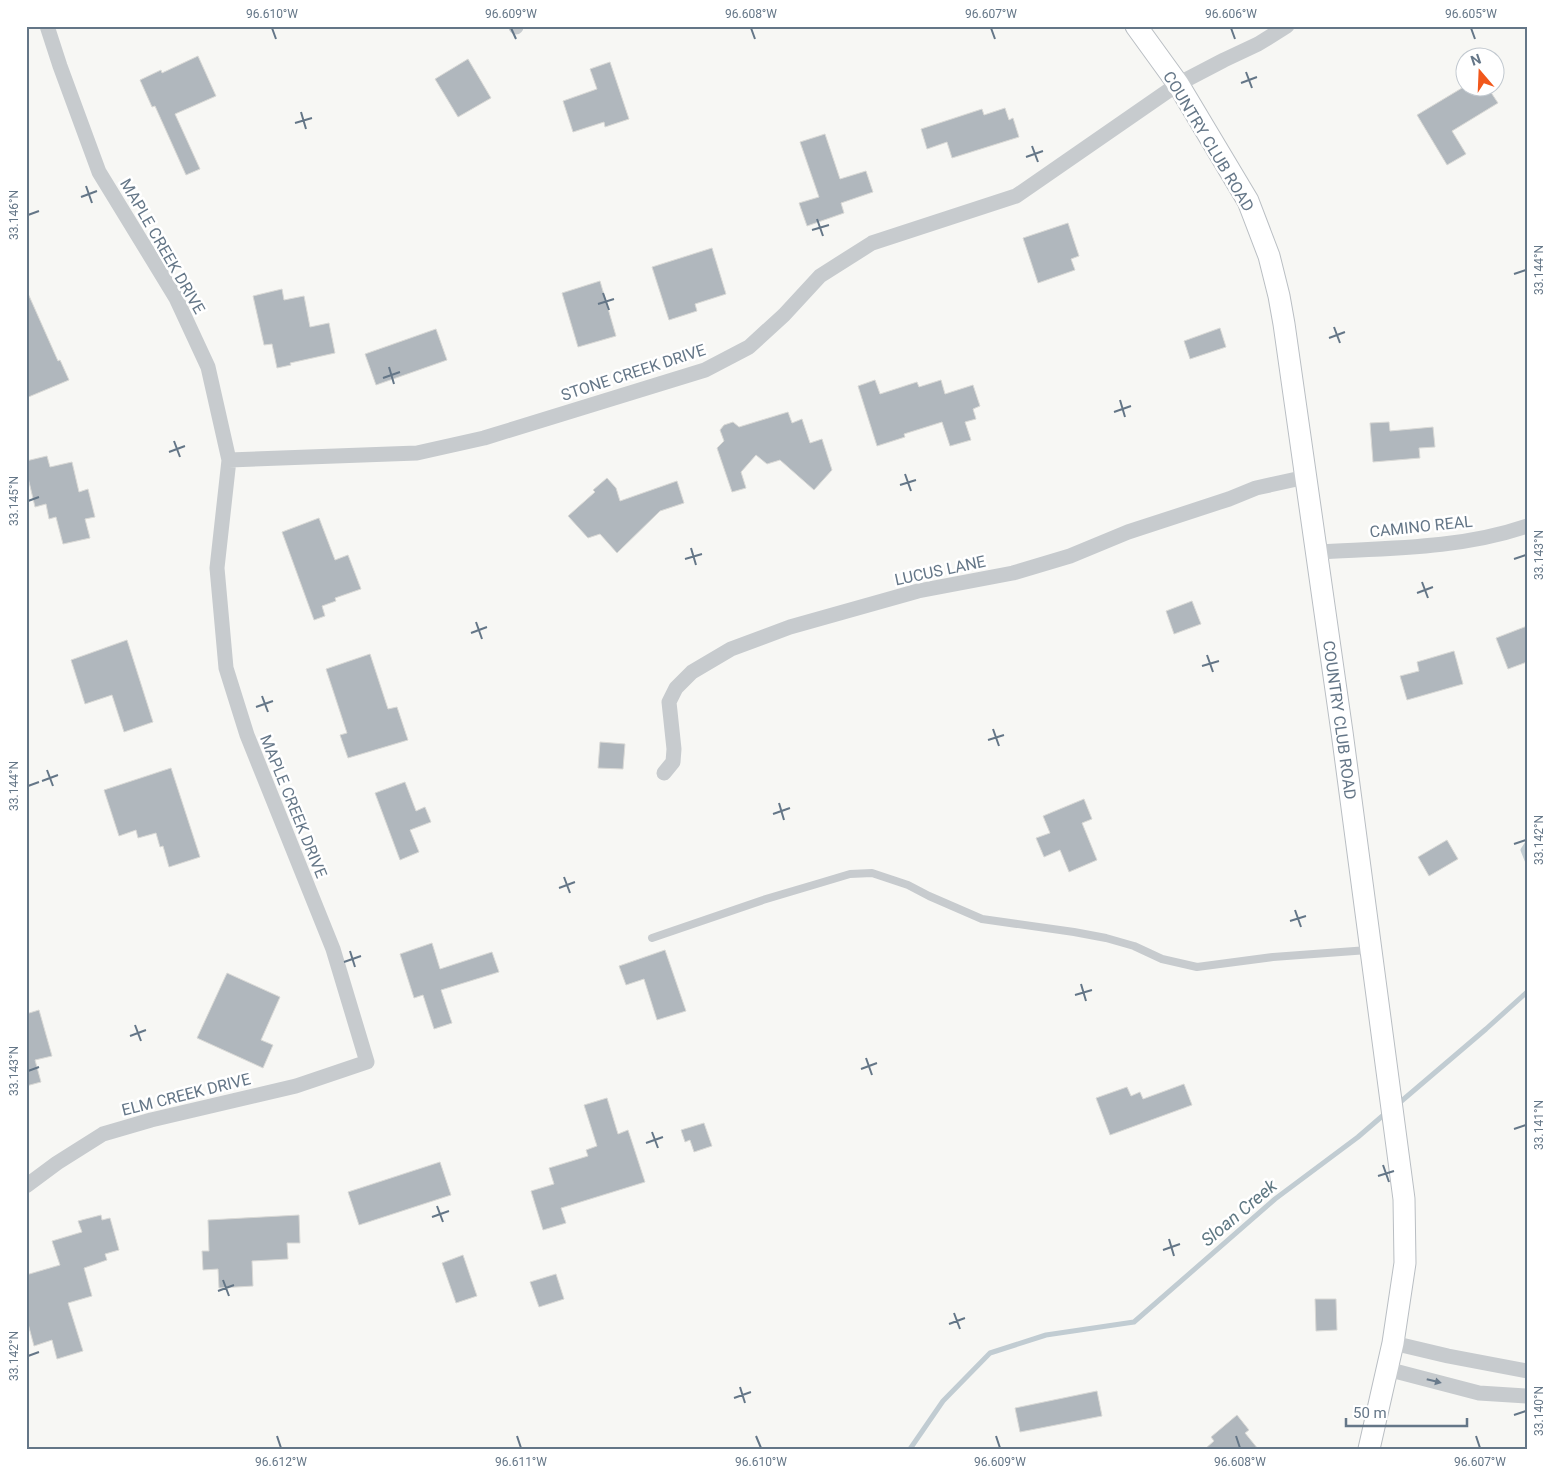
<svg xmlns="http://www.w3.org/2000/svg" width="1553" height="1475" font-family="Roboto,sans-serif">
  <style>
    .lines { fill: none; stroke-linecap: round; stroke-linejoin: round }
    .stream { stroke: #c1ccd2; stroke-width: 5 }
    .building { fill: #b0b7bd; stroke: #d9d9d6 }
    .secondary-casing { stroke: #b9bec3; stroke-width: 23 }
    .lane { stroke: #c7cbce; stroke-width: 8 }
    .street { stroke: #c7cbce; stroke-width: 15 }
    .secondary { stroke: #fff; stroke-width: 21 }
    .oneway { fill: #697a8b }
    .ticks { fill: none; stroke: #647687; stroke-width: 2 }
    .labels { text-anchor: middle; stroke-width: 5; stroke-linejoin: round; paint-order: stroke }
    .street-label { font-size: 16px; fill: #647687; stroke: #fff }
    .water-label { font-size: 18px; font-style: italic; fill: #5f7883; stroke: #fff }
    .neatline { fill: none; stroke: #647687; stroke-width: 2 }
    .ticks-label { font-size: 12px; text-anchor: middle; fill: #647687 }
  </style>
  <rect width="100%" height="100%" fill="#f7f7f4"/>
  <g class="lines">
    <!-- stream -->
    <path class="stream" d="M1527 844 1523 850 1527 860
      M1398 1104 1486 1029 1527 992
      M910 1449 943 1401 990 1353 1046 1335 1134 1322 1275 1199 1358 1137 1387 1112"/>
  </g>
  <!-- building -->
  <path class="building" d="M198 56 216 96 175 114 200 169 186 175 155 106 152 107 140 80 161 70 162 73Z
    M468 59 491 98 458 117 435 79Z
    M610 62 629 119 605 127 604 122 573 132 563 101 597 89 590 69Z
    M1462 88H1488L1498 103 1452 131 1466 154 1447 165 1417 115Z
    M1005 108 1009 120 1013 118 1019 137 952 158 947 142 927 149 921 129 982 109 984 115Z
    M825 134 840 179 866 171 873 192 841 203 844 213 807 226 799 203 819 197 800 142Z
    M1068 223 1079 256 1071 259 1075 270 1038 283 1023 238Z
    M712 248 726 294 695 304 697 311 669 320 652 267Z
    M600 281 616 336 578 347 562 293Z
    M26 289 58 361 60 360 69 380 26 398Z
    M282 289 284 300 304 296 310 327 329 323 335 353 290 363 291 365 277 368 272 344 264 345 253 296Z
    M1220 328 1226 347 1190 359 1184 341Z
    M436 329 447 360 376 385 365 354Z
    M875 380 880 394 917 382 919 387 941 380 945 394 973 385 980 406 973 409 976 419 965 422 971 440 950 446 942 422 904 434 905 437 877 446 858 386Z
    M788 412 792 423 802 419 810 443 822 439 832 470 814 490 780 460 767 464 756 455 741 472 746 488 732 492 717 448 724 441 720 430 724 425 733 422 739 427Z
    M1389 422 1390 431 1433 427 1435 447 1419 448 1420 458 1373 462 1370 423Z
    M47 456 50 467 72 462 79 492 88 489 95 517 85 519 90 538 63 544 56 517 49 519 46 504 35 507 26 469V461Z
    M607 478 616 488 620 501 677 481 684 503 660 511 617 553 600 534 588 538 568 516 595 492 593 490Z
    M319 518 335 560 348 555 361 589 335 598 336 601 322 606 325 616 314 620 282 532Z
    M1192 601 1201 624 1174 634 1166 611Z
    M1527 626V662L1508 669 1496 638Z
    M127 640 153 722 124 732 112 695 85 704 71 660Z
    M1454 651 1463 684 1407 700 1400 676 1419 671 1417 662Z
    M370 654 388 709 397 707 408 740 348 758 340 735 347 733 326 669Z
    M600 742 625 744 623 769 598 768Z
    M171 768 200 857 169 867 163 846 160 847 156 833 138 838 136 830 119 836 104 790Z
    M405 782 416 811 425 807 431 822 410 830 419 852 400 860 375 793Z
    M1084 799 1092 819 1082 823 1097 860 1069 872 1060 850 1044 857 1036 838 1050 833 1043 816Z
    M1447 840 1458 859 1429 876 1418 857Z
    M432 943 440 969 492 952 499 972 441 990 452 1023 434 1029 423 995 414 998 400 954Z
    M665 950 686 1011 657 1020 644 979 626 985 619 966Z
    M227 973 280 997 261 1040 273 1045 263 1068 197 1038Z
    M39 1010 52 1056 35 1060 41 1082 26 1086V1014Z
    M1184 1084 1192 1105 1110 1135 1096 1098 1127 1087 1131 1096 1140 1092 1143 1099Z
    M607 1098 618 1134 628 1130 645 1182 561 1208 566 1223 543 1230 531 1191 554 1184 549 1168 588 1156 586 1150 597 1146 584 1105Z
    M704 1123 712 1146 694 1152 690 1140 685 1142 681 1130Z
    M440 1162 451 1195 359 1225 348 1192Z
    M101 1215 102 1220 110 1218 119 1250 105 1254 107 1260 84 1268 92 1296 68 1303 83 1351 57 1359 52 1340 34 1346 26 1316V1275L60 1265 52 1241 82 1232 78 1221Z
    M299 1215 300 1243H287L288 1259 252 1261 253 1286 219 1288 218 1269 203 1270 202 1251H209L208 1220Z
    M463 1255 477 1296 456 1303 442 1263Z
    M556 1274 564 1299 539 1307 530 1282Z
    M1315 1299H1336L1337 1330 1316 1331Z
    M1097 1391 1102 1416 1020 1432 1015 1408Z
    M1237 1415 1249 1430 1245 1433 1258 1449H1205L1214 1441 1211 1437Z"/>
  <g class="lines">
    <!-- secondary casing -->
    <g class="secondary-casing">
      <path id="secondary" d="M1136 26 1178 84 1248 201 1269 256 1279 296 1284 324 1342 732 1404 1199 1405 1263 1393 1343 1369 1449"/>
    </g>
    <!-- lane -->
    <path class="lane" d="M652 938 763 900 820 883 850 874 872 873 908 885 929 896 982 919 1074 932 1106 938 1134 946 1162 959 1197 967 1273 957 1368 950"/>
    <!-- street -->
    <path class="street" d="M516 27V26
      M229 460 417 453 484 438 705 370 749 347 784 315 820 276 872 243 1016 196 1178 84 1224 60 1258 44 1287 26
      M1317 552C1387 548 1460 549 1527 526
      M664 773 673 762 674 749 669 702 676 688 692 672 731 649 790 627 918 591 1013 573 1070 556 1128 532 1229 499 1256 488 1306 477
      M26 1186 57 1163 103 1134 151 1120 296 1086 367 1062 333 949 247 735 226 668 217 568 229 460 208 367 176 298 99 172 60 66 47 26
      M1393 1343 1448 1356 1527 1371
      M1387 1369 1479 1393 1527 1396"/>
    <!-- secondary -->
    <use href="#secondary" class="secondary"/>
  </g>
  <!-- one-way arrows -->
  <defs><path id="oneway-solid" d="M-6-.8H1V-3.2L6.5 0L1 3.2V.8H-6Z" transform="scale(1.25)"/></defs>
  <use class="oneway" href="#oneway-solid" transform="translate(1434 1381) rotate(14)"/>
  <!-- ticks -->
  <path class="ticks" d="M272 28 276 39M511 28 516 39M751 28 755 39M991 28 995 39M1231 28 1235 39M1471 28 1475 39M1246 72 1252 88M1241 83 1257 77M301 112 306 129M295 123 312 118M1032 146 1038 162M1026 157 1043 151M86 186 92 203M81 197 97 191M28 215 39 211M817 219 823 236M812 230 829 225M1514 274 1526 270M603 293 609 310M598 304 614 299M1334 327 1340 343M1329 338 1345 332M389 367 394 384M383 378 400 372M1120 400 1125 417M1114 412 1131 406M174 441 180 457M169 452 185 446M905 474 911 491M900 485 916 480M28 501 39 497M691 548 696 565M685 559 702 554M1514 559 1526 555M1422 582 1428 598M1417 593 1433 587M476 622 482 639M471 633 487 627M1207 655 1213 672M1202 666 1219 661M262 696 268 712M256 707 273 701M993 729 999 746M988 740 1004 735M47 770 53 786M42 781 58 775M28 786 39 782M779 803 784 820M773 814 790 808M1514 844 1526 840M564 877 570 893M559 888 575 882M1295 910 1301 927M1290 921 1306 916M350 951 355 967M344 962 361 956M1081 984 1086 1001M1075 995 1092 990M135 1025 141 1041M130 1036 146 1030M866 1058 872 1075M861 1069 877 1063M28 1071 39 1067M1514 1129 1526 1125M652 1132 658 1148M646 1143 663 1137M1383 1165 1389 1182M1378 1176 1394 1171M437 1206 443 1222M432 1217 449 1211M1169 1239 1174 1256M1163 1250 1180 1244M223 1280 229 1296M218 1291 234 1285M954 1313 960 1329M949 1324 965 1318M28 1356 39 1352M740 1387 745 1403M734 1398 751 1392M1514 1415 1526 1411M277 1436 281 1448M517 1436 521 1448M756 1436 761 1448M996 1436 1000 1448M1236 1436 1240 1448M1476 1436 1480 1448"/>
  <g class="labels">
    <!-- street labels -->
    <g class="street-label">
      <text transform="translate(1209 141) rotate(59)" y="6">COUNTRY CLUB ROAD</text>
      <text transform="translate(163 246) rotate(60)" y="6">MAPLE CREEK DRIVE</text>
      <text transform="translate(633 372) rotate(-18)" y="6">STONE CREEK DRIVE</text>
      <text transform="translate(1421 526) rotate(-6)" y="6">CAMINO REAL</text>
      <text transform="translate(940 570) rotate(-12)" y="6">LUCUS LANE</text>
      <text transform="translate(1340 720) rotate(82)" y="6">COUNTRY CLUB ROAD</text>
      <text transform="translate(294 806) rotate(68)" y="6">MAPLE CREEK DRIVE</text>
      <text transform="translate(186 1094) rotate(-14)" y="6">ELM CREEK DRIVE</text>
    </g>
    <!-- water labels -->
    <g class="water-label">
      <text transform="translate(1239 1213) rotate(-40)" y="6">Sloan Creek</text>
    </g>
  </g>
  <!-- border -->
  <rect width="1553" height="1475" fill="none" stroke="#ffffff" stroke-width="55"/>
  <!-- north arrow -->
  <g transform="translate(1480 72) rotate(341)"><circle r="24" fill="#ffffff" stroke="#c1c8cf"/>
  <path d="M0-4L9 19L0 12L-9 19Z" fill="#f1571b"/>
  <text y="-8" font-size="14" font-weight="bold" text-anchor="middle" fill="#647687">N</text>
  </g>
  <!-- scale -->
  <path d="M1346 1418v8h121v-8" fill="none" stroke="#647687" stroke-width="2.5"/>
  <text x="1353" y="1418" font-size="15" fill="#647687" stroke="#ffffff" stroke-width="4" paint-order="stroke">50 m</text>
  <rect x="28" y="28" width="1498" height="1420" class="neatline"/>
  <g class="ticks-label">
    <text x="272" y="18">96.610°W</text>
    <text x="511" y="18">96.609°W</text>
    <text x="751" y="18">96.608°W</text>
    <text x="991" y="18">96.607°W</text>
    <text x="1231" y="18">96.606°W</text>
    <text x="1471" y="18">96.605°W</text>
    <text transform="translate(14 215) rotate(-90)" y="4">33.146°N</text>
    <text transform="translate(1539 270) rotate(-90)" y="4">33.144°N</text>
    <text transform="translate(14 501) rotate(-90)" y="4">33.145°N</text>
    <text transform="translate(1539 555) rotate(-90)" y="4">33.143°N</text>
    <text transform="translate(14 786) rotate(-90)" y="4">33.144°N</text>
    <text transform="translate(1539 840) rotate(-90)" y="4">33.142°N</text>
    <text transform="translate(14 1071) rotate(-90)" y="4">33.143°N</text>
    <text transform="translate(1539 1125) rotate(-90)" y="4">33.141°N</text>
    <text transform="translate(14 1356) rotate(-90)" y="4">33.142°N</text>
    <text transform="translate(1539 1411) rotate(-90)" y="4">33.140°N</text>
    <text x="281" y="1466">96.612°W</text>
    <text x="521" y="1466">96.611°W</text>
    <text x="761" y="1466">96.610°W</text>
    <text x="1000" y="1466">96.609°W</text>
    <text x="1240" y="1466">96.608°W</text>
    <text x="1480" y="1466">96.607°W</text>
  </g>
</svg>
